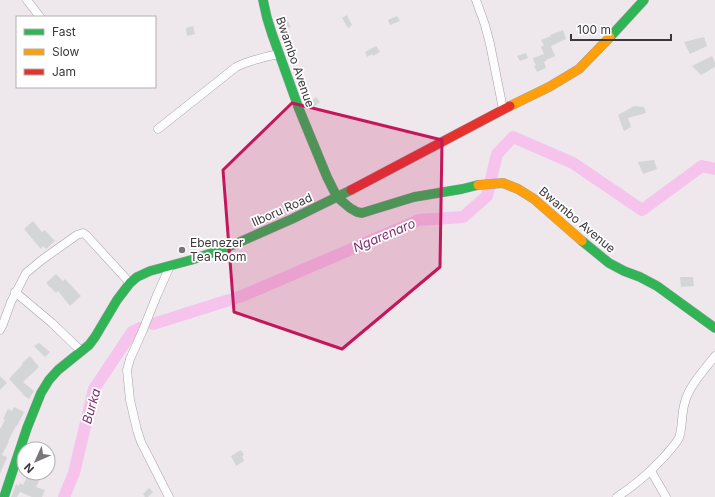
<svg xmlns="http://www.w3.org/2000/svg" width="715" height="497" font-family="Inter,sans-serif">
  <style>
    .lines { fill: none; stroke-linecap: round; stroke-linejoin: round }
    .river { stroke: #f6c3ed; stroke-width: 12 }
    .building { fill: #d3d5d6 }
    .street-casing { stroke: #a6a2a6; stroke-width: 9 }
    .fast-casing { stroke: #a6a2a6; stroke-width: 10 }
    .slow-casing { stroke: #a6a2a6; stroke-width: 10 }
    .jam-casing { stroke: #a6a2a6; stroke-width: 10 }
    .street { stroke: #fcfcfc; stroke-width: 8 }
    .fast { stroke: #30b455; stroke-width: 9 }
    .slow { stroke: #ff9f0a; stroke-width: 9 }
    .jam { stroke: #e5322d; stroke-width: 9 }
    .marked { fill: #c2185b; fill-opacity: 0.2; stroke: #c2185b; stroke-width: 3; stroke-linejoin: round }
    .poi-dot { fill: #7a7579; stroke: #fff; stroke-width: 1.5 }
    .labels { text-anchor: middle; stroke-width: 3.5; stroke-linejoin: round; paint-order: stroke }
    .street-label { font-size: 12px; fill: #3c373b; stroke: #fff }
    .poi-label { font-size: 12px; fill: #3c373b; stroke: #fff; text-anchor: start }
    .water-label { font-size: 13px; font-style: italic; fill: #7e2e73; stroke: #fff }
  </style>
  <rect width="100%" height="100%" fill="#eee8ed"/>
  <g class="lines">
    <!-- river -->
    <path class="river" d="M153 324 242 296 419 220 463 217 487 196 497 154 513 137 573 163 642 210 702 166 715 169
      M64 497 74 473 94 389 132 332 140 328"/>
  </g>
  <!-- building -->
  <path class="building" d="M347 15 352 25 348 28 342 18Z
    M397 16 400 21 390 25 388 20Z
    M286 18 291 27 283 30 279 21Z
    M193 26 195 34 187 36 186 28Z
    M563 30 566 39 551 46 555 56 546 60V61L544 62 546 68 537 72 534 66H536L533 58 544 54 541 47 544 45 541 40 551 36 550 35Z
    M704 37 707 46 690 54 684 42Z
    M376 46 380 52 373 56 372 54 367 57 365 52Z
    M526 53 528 58 520 61 517 56Z
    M712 56 715 62V67L701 75 692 66Z
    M316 97 320 102 312 109 308 104Z
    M634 106 644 107 646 113 628 118 631 127 624 131 618 115Z
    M654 160 657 169 643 174 638 162Z
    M33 221 42 232 45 230 55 241 46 249 43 246 41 249 24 229Z
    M56 274 63 281 65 279 81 296 70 306 58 291 56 293 46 283Z
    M680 277H693L694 286 681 287Z
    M39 343 50 352 45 357 34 346Z
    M30 356 39 367 23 382 34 391 29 399 22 394H23L9 379 23 364 22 363Z
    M0 376 7 383 0 390Z
    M14 407 24 412 17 426H16L8 441H9L2 455 7 457 0 474V429L5 420 3 419 8 409 12 411Z
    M241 450 244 455 242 456 244 461 236 466 231 456Z
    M29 473H43L36 487 45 490 42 497H32L20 492 17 497H11L16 484 19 486 20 483 23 485Z
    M149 488 153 492 148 497H145L143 494Z"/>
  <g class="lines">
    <!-- street casing -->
    <g class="street-casing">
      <path id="street" d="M27 0 40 17
        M476 0 485 25 490 44 503 109
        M158 129 236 67C250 60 264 57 279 54
        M15 292 52 323 81 351
        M0 330 3 324 11 302 26 273 43 259 77 235 83 233 86 235 130 283
        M651 471 666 497
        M169 497 141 442 137 430 130 400 127 370 130 359 143 330 157 295 170 266
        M617 497C634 486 650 472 664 457 669 451 675 445 679 438 683 427 681 413 685 402 689 386 705 369 715 356"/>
    </g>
    <!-- fast casing -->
    <g class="fast-casing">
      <path id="fast" d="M263 0 267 18 272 34 299 109 327 177 337 197 350 208 357 212 362 213 414 197 462 189 478 185
        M610 37 644 0
        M582 241 609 263 624 271 640 277 657 286 715 328
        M4 497 27 428 41 393 49 380 58 370 89 345 95 337 117 300 130 283 137 277 150 271 191 260 226 248 292 219 351 190"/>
    </g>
    <!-- slow casing -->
    <g class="slow-casing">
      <path id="slow" d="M510 106 549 87 579 69 610 37
        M478 185 503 183 518 189 534 199 582 241"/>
    </g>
    <!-- jam casing -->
    <g class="jam-casing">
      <path id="jam" d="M351 190 510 106"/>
    </g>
    <!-- street -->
    <use href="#street" class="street"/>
    <!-- fast -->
    <use href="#fast" class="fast"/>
    <!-- slow -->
    <use href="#slow" class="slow"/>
    <!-- jam -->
    <use href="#jam" class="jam"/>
  </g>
  <!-- marked area -->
  <path class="marked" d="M292 103 442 140 440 267 342 349 234 312 223 170Z"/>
  <!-- markers -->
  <circle class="poi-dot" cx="182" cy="250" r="4"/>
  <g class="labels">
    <!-- street labels -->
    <g class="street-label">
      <text transform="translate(295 62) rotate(71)" y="4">Bwambo Avenue</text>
      <text transform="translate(282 210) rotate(-24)" y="4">Ilboru Road</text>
      <text transform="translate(577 220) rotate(40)" y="4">Bwambo Avenue</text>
    </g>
    <!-- poi labels -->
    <g class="poi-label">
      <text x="190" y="247">Ebenezer<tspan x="190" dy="14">Tea Room</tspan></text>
    </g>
    <!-- water labels -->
    <g class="water-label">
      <text transform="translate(384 235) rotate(-23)" y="5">Ngarenaro</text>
      <text transform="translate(91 406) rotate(-74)" y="5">Burka</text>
    </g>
  </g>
  <!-- legend -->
  <rect x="16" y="16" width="140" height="72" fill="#ffffff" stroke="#b1afb1"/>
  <rect x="24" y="29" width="20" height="6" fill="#30b455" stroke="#b1afb1"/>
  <text x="52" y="36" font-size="12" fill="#3c373b">Fast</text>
  <rect x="24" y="49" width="20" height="6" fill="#ff9f0a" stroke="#b1afb1"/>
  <text x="52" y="56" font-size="12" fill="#3c373b">Slow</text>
  <rect x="24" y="69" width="20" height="6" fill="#e5322d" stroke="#b1afb1"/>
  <text x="52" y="76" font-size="12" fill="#3c373b">Jam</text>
  <!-- north arrow -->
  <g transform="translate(36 461) rotate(225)"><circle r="19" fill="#ffffff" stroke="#b1afb1"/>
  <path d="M0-3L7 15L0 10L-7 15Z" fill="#7a7579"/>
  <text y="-6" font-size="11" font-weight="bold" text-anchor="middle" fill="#3c373b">N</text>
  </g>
  <!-- scale -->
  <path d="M571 34v6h100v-6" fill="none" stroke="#3c373b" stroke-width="2"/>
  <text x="577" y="34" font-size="12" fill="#3c373b" stroke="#ffffff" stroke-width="3" paint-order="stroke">100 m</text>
</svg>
